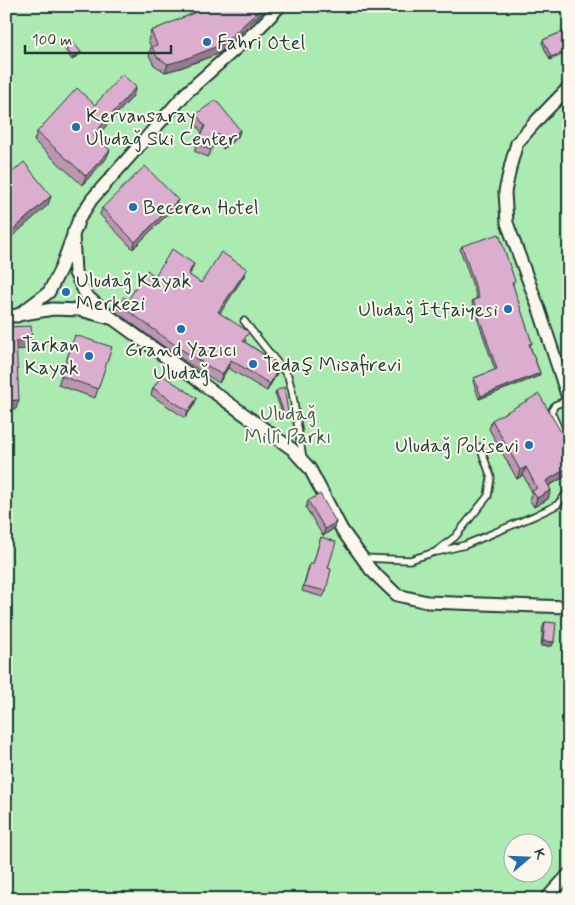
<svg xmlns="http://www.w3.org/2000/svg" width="575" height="905" font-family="Mynerve,sans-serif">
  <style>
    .green { fill: #abeab1; stroke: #659472; fill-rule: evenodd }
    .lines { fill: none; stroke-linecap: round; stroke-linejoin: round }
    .service-casing { stroke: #1f3d34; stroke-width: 9 }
    .minor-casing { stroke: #1f3d34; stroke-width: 15 }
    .service { stroke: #fbf7ec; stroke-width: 5.5 }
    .minor { stroke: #fbf7ec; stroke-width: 11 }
    .wall { fill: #bc95b1; stroke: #1f3d34 }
    .shaded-wall { fill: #997990; stroke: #1f3d34 }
    .building { fill: #dbadce; stroke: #1f3d34 }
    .poi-dot { fill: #1f6fb2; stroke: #fbf7ec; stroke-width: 2 }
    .labels { text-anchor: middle; stroke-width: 4; stroke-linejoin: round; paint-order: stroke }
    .poi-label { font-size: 20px; fill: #1f3d34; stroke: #fbf7ec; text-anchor: start }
    .park-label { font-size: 20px; fill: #3b604d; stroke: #fbf7ec }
  </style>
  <rect width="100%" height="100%" fill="#fbf7ec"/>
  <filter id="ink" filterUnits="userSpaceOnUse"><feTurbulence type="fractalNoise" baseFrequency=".02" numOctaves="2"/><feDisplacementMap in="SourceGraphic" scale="10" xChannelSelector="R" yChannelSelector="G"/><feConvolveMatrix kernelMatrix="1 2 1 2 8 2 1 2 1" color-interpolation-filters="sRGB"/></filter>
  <g filter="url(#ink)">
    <!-- green -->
    <path class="green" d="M6 6H569V899H6ZM512 842H542V872H512Z"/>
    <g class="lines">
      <!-- service casing -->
      <g class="service-casing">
        <path id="service" d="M244 321 288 376 292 391 303 459
          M561 434 551 412 555 405 568 400
          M437 552 465 545 534 516 557 505 569 491
          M363 558 410 560 435 552 455 537 488 496 491 477 480 447"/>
      </g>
      <!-- minor casing -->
      <g class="minor-casing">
        <path id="minor" d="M569 87 539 118 517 143 511 164 505 192 507 223 539 309 569 401
          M73 233 75 273 86 295 112 318 292 449 310 469 342 530 371 570 397 595 427 602 569 607
          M17 316 49 292 61 268 79 219 92 199 186 93 260 27 280 6
          M6 317 53 309 80 310 110 318
          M546 899 569 874"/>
      </g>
      <!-- service -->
      <use href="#service" class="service"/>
      <!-- minor -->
      <use href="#minor" class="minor"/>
    </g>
    <!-- wall -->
    <path class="wall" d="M187 6H269L220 53 180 68 165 72 154 65 149 55 151 47 148 40 151 31 191 15Z
      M569 29 550 60 542 43 543 40Z
      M66 48 81 52 80 54 72 60 65 50Z
      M133 96 96 137 106 159 82 185 34 141 37 132 95 105Z
      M196 114 240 130 238 137 223 149 215 141 208 157 194 151 202 133 194 121Z
      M175 207 133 249 100 215 102 208Z
      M462 246 514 284H512L532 343 530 346 540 373 539 376 479 399 473 381 474 378 495 370 472 303 473 300 477 298 460 249Z
      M194 264 189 275 201 283 247 269 244 276 220 313 246 340 245 342 280 365 277 373 267 391 228 368 219 383 177 356 116 312 119 304 128 300 155 276Z
      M72 344 98 389 95 398 58 385Z
      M153 388 194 405 185 418 151 395Z
      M276 391 288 412 287 414 283 415 275 393Z
      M492 420 569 446V474L549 486 548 499 534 507 529 499 532 492 523 475 517 479 489 429Z
      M308 501 336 522 333 529 323 536 306 508Z
      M321 537 328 568 326 591 323 597 302 591 308 569 310 564H313Z
      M545 622 554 642 552 646H541L543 626Z"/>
    <!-- shaded-wall -->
    <path class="shaded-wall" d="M264 6H269L220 53 180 68 165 72 168 64Z
      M569 50V52L550 60 551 57Z
      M81 52 80 54 72 60 73 58Z
      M136 87 133 96 90 144 93 135Z
      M240 130 238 137 223 149 225 142Z
      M110 150 106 159 82 185 86 176Z
      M51 196 48 205 6 242V236Z
      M178 200 175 207 133 249 135 242Z
      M194 264 191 272 185 282 188 274Z
      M247 269 244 276 216 320 218 312Z
      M32 340 29 349 13 350 16 341Z
      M231 360 228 368 219 383 222 375Z
      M280 365 277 373 267 391 270 384Z
      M540 373 539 376 479 399 481 396Z
      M197 398 194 405 185 418 188 411Z
      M19 400 16 409H6V401Z
      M526 467 523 475 517 479 520 470Z
      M569 467V474L543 489 546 481Z
      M551 490 548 499 534 507 537 498Z
      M336 522 333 529 323 536 325 529Z
      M543 641 554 642 552 646H541Z"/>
    <!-- building -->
    <path class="building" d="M194 6H264L223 44 183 60 168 64 157 57 152 47 157 45 151 31 196 12Z
      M569 29V50L551 57 543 40Z
      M73 42 81 52 73 58 66 48Z
      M122 74 136 87 93 135 110 150 86 176 37 132 77 88 95 105Z
      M216 100 240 130 225 142 218 134 211 150 197 144 205 126 196 114Z
      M24 162 51 196 6 236V178Z
      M145 166 178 200 135 242 102 208Z
      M499 234 515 281 512 282 532 343 529 344 540 373 481 396 474 378 497 369 473 300 479 298 462 246Z
      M172 249 194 264 188 274 201 283 221 252 247 269 218 312 249 332 243 341 280 365 270 384 231 360 222 375 179 348 119 304 124 297 128 300 147 270 155 276Z
      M31 326 32 340 16 341 19 400 6 401V327Z
      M75 335 112 347 98 389 61 376Z
      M162 375 197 398 188 411 153 388Z
      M284 387 288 412 284 413 276 391Z
      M539 394 569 446V467L546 481 551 490 537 498 532 491 537 488 526 467 520 470 492 420Z
      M320 494 336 522 325 529 308 501Z
      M321 537 336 542 328 568 331 569 326 591 304 586 310 564H313Z
      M545 622 556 623 554 642 543 641Z"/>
  </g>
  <!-- markers -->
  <g class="poi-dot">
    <circle cx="207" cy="42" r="5"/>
    <circle cx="76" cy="127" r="5"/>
    <circle cx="133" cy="207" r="5"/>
    <circle cx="66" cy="292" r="5"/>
    <circle cx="508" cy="309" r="5"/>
    <circle cx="181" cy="329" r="5"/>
    <circle cx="89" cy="356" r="5"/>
    <circle cx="253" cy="364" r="5"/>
    <circle cx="529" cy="445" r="5"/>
  </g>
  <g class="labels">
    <!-- poi labels -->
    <g class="poi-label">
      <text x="217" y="49">Fahri Otel</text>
      <text x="86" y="122">Kervansaray<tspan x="86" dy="23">Uludağ Ski Center</tspan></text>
      <text x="143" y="214">Beceren Hotel</text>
      <text x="76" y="287">Uludağ Kayak<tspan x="76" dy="23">Merkezi</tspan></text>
      <text x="498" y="316" text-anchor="end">Uludağ İtfaiyesi</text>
      <text x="79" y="351" text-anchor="end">Tarkan<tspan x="79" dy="23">Kayak</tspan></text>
      <text x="181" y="356" text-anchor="middle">Grand Yazıcı<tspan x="181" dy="23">Uludağ</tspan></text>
      <text x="263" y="371">Tedaş Misafirevi</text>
      <text x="519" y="452" text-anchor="end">Uludağ Polisevi</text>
    </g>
    <!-- park labels -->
    <g class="park-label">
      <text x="288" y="420">Uludağ<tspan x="288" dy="23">Millî Parkı</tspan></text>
    </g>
  </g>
  <!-- margin -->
  <rect width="575" height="905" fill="none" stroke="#fbf7ec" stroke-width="25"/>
  <rect x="12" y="12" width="550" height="880" fill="none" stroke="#1f3d34" stroke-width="2" filter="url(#ink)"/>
  <!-- north arrow -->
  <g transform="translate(528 858) rotate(71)"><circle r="24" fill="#fbf7ec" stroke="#a3ada2"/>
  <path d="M0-4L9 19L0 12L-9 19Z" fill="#1f6fb2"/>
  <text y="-8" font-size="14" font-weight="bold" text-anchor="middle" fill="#1f3d34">K</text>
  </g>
  <!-- scale -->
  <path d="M25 45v8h146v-8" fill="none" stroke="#1f3d34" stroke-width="2.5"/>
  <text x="32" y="45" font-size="15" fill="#1f3d34" stroke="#fbf7ec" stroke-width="4" paint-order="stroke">100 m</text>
</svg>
